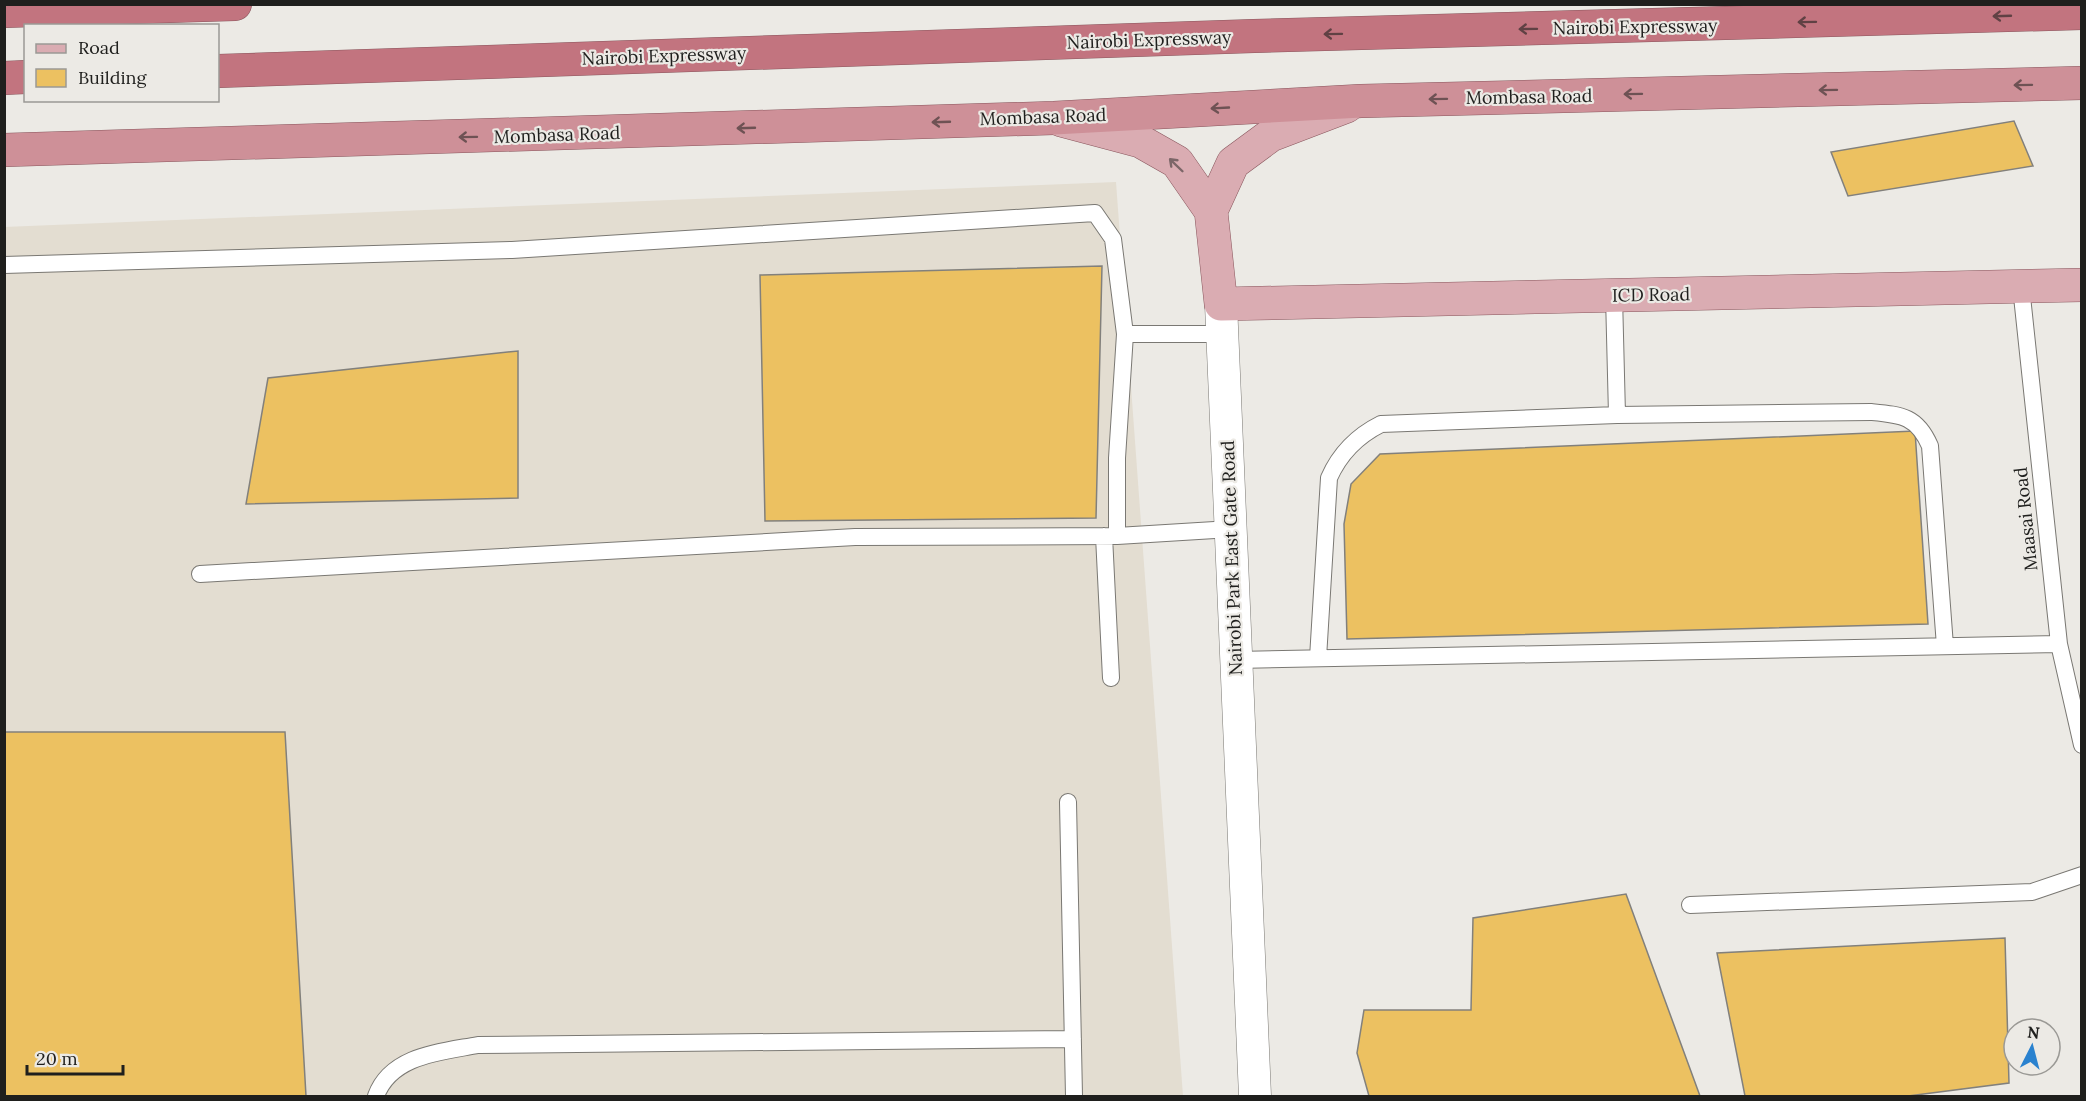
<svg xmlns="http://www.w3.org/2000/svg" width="2086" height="1101" font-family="Lora,serif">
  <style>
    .built { fill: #e3ddd1 }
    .building { fill: #ecc161; stroke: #82807c; stroke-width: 1.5 }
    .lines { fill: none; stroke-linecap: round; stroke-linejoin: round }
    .service-casing { stroke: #7a7873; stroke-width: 18 }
    .minor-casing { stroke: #7a7873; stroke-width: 33 }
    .primary-casing { stroke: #89565d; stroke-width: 34 }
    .trunk-casing { stroke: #89565d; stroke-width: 34 }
    .motorway-casing { stroke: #89565d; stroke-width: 34 }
    .service { stroke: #fff; stroke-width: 16 }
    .minor { stroke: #fff; stroke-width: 32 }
    .primary { stroke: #daacb2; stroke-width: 33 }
    .trunk { stroke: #ce9098; stroke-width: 33 }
    .motorway { stroke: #c2747f; stroke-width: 33 }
    .oneway { stroke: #604144 }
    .oneway2 { stroke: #6e5254 }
    .oneway3 { stroke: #7c6668 }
    .labels { text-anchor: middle; stroke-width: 4.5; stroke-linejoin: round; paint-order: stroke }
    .street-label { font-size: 18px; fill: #1f1f1d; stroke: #eceae5 }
  </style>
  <rect width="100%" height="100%" fill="#eceae5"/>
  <!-- built -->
  <path class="built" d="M1116 182 1183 1096H5L4 227Z"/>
  <!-- building -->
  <path class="building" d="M2014 121 2033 166 1848 196 1831 152Z
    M1102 266 1096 518 765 521 760 275Z
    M518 351V498L246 504 268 378Z
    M1915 431 1928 624 1347 639 1344 524 1351 484 1380 454Z
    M4 732H285L306 1096H4Z
    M1626 894 1700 1096H1369L1357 1053 1364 1010H1471L1473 918Z
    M2005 938 2009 1083 1908 1096H1745L1717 953Z"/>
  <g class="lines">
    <!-- service casing -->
    <g class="service-casing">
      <path id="service" d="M4 265 512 250 1095 213 1113 239 1125 334H1222
        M2021 287 2059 644 2082 745
        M1614 296 1617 415
        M1104 536 1111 678
        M1117 536 1231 529
        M200 574 855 537 1117 536V458L1125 334
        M1318 658 1329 478C1340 453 1357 436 1381 424L1617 415 1871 412C1902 415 1917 416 1930 446L1945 646
        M1236 660 2059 644
        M1068 802 1074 1096
        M1690 905 2032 892 2082 875
        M376 1096C391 1055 441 1052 478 1045L1073 1039"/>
    </g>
    <!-- minor casing -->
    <g class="minor-casing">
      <path id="minor" d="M1221 304 1255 1096"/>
    </g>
    <!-- primary casing -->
    <g class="primary-casing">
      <path id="primary" d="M1061 120 1140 141 1177 162 1211 211 1221 304 2082 285
        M1211 211 1233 163 1271 135 1347 106"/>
    </g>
    <!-- trunk casing -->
    <g class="trunk-casing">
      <path id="trunk" d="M4 150 1054 118 1361 101 2082 83"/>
    </g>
    <!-- motorway casing -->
    <g class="motorway-casing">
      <path id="motorway" d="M4 11 235 4
        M218 71 1254 36 2082 13
        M4 78 26 77"/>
    </g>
    <!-- service -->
    <use href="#service" class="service"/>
    <!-- minor -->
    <use href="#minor" class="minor"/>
    <!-- primary -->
    <use href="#primary" class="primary"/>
    <!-- trunk -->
    <use href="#trunk" class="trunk"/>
    <!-- motorway -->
    <use href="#motorway" class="motorway"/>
  </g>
  <!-- one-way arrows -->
  <defs><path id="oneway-shaft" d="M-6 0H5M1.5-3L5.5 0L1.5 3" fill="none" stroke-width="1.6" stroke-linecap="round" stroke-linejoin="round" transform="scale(1.5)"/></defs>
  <g class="oneway">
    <use href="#oneway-shaft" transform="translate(2002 16) rotate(178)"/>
    <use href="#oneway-shaft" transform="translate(1807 22) rotate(179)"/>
    <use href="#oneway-shaft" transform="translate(1528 29) rotate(179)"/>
    <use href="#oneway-shaft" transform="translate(1333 34) rotate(179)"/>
  </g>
  <g class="oneway2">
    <use href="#oneway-shaft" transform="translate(2023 85) rotate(179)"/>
    <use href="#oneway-shaft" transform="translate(1828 90) rotate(179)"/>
    <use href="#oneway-shaft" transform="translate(1633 94) rotate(179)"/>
    <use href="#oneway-shaft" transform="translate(1438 99) rotate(179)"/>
    <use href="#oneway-shaft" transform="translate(1220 108) rotate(177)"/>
    <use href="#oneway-shaft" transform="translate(941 122) rotate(178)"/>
    <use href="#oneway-shaft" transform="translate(746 128) rotate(178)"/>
    <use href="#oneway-shaft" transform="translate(468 137) rotate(179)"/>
  </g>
  <use class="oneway3" href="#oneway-shaft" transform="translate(1176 165) rotate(-136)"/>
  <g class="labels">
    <!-- street labels -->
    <g class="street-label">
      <text transform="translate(1635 27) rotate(-1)" y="6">Nairobi Expressway</text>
      <text transform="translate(1149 40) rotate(-2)" y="6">Nairobi Expressway</text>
      <text transform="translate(664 56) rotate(-2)" y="6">Nairobi Expressway</text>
      <text transform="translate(1529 97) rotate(-1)" y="6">Mombasa Road</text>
      <text transform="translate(1043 117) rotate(-2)" y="6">Mombasa Road</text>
      <text transform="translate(557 135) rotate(-2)" y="6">Mombasa Road</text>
      <text transform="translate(1651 295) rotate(-1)" y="6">ICD Road</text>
      <text transform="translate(2026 519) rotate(-96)" y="6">Maasai Road</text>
      <text transform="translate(1232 558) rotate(-92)" y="6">Nairobi Park East Gate Road</text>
    </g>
  </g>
  <!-- border -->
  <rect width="2086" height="1101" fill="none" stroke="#1f1f1d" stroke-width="12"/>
  <!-- legend -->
  <rect x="24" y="24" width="195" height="78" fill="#eceae5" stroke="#9a9995" stroke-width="1.5"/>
  <rect x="36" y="44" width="30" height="9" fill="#daacb2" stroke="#9a9995" stroke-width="1.5"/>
  <text x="78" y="54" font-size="18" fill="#1f1f1d">Road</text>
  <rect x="36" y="69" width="30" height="18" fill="#ecc161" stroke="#9a9995" stroke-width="1.5"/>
  <text x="78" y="84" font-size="18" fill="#1f1f1d">Building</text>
  <!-- north arrow -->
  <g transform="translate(2032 1047) rotate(6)"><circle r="28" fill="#eceae5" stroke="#9a9995" stroke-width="1.5"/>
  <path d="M0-4.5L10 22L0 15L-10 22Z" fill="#2a82cf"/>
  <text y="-9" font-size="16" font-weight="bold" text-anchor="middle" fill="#1f1f1d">N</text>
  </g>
  <!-- scale -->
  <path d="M27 1065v9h96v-9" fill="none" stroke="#1f1f1d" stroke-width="3"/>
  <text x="36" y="1065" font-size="18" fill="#1f1f1d" stroke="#eceae5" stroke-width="4.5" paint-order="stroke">20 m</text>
</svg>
